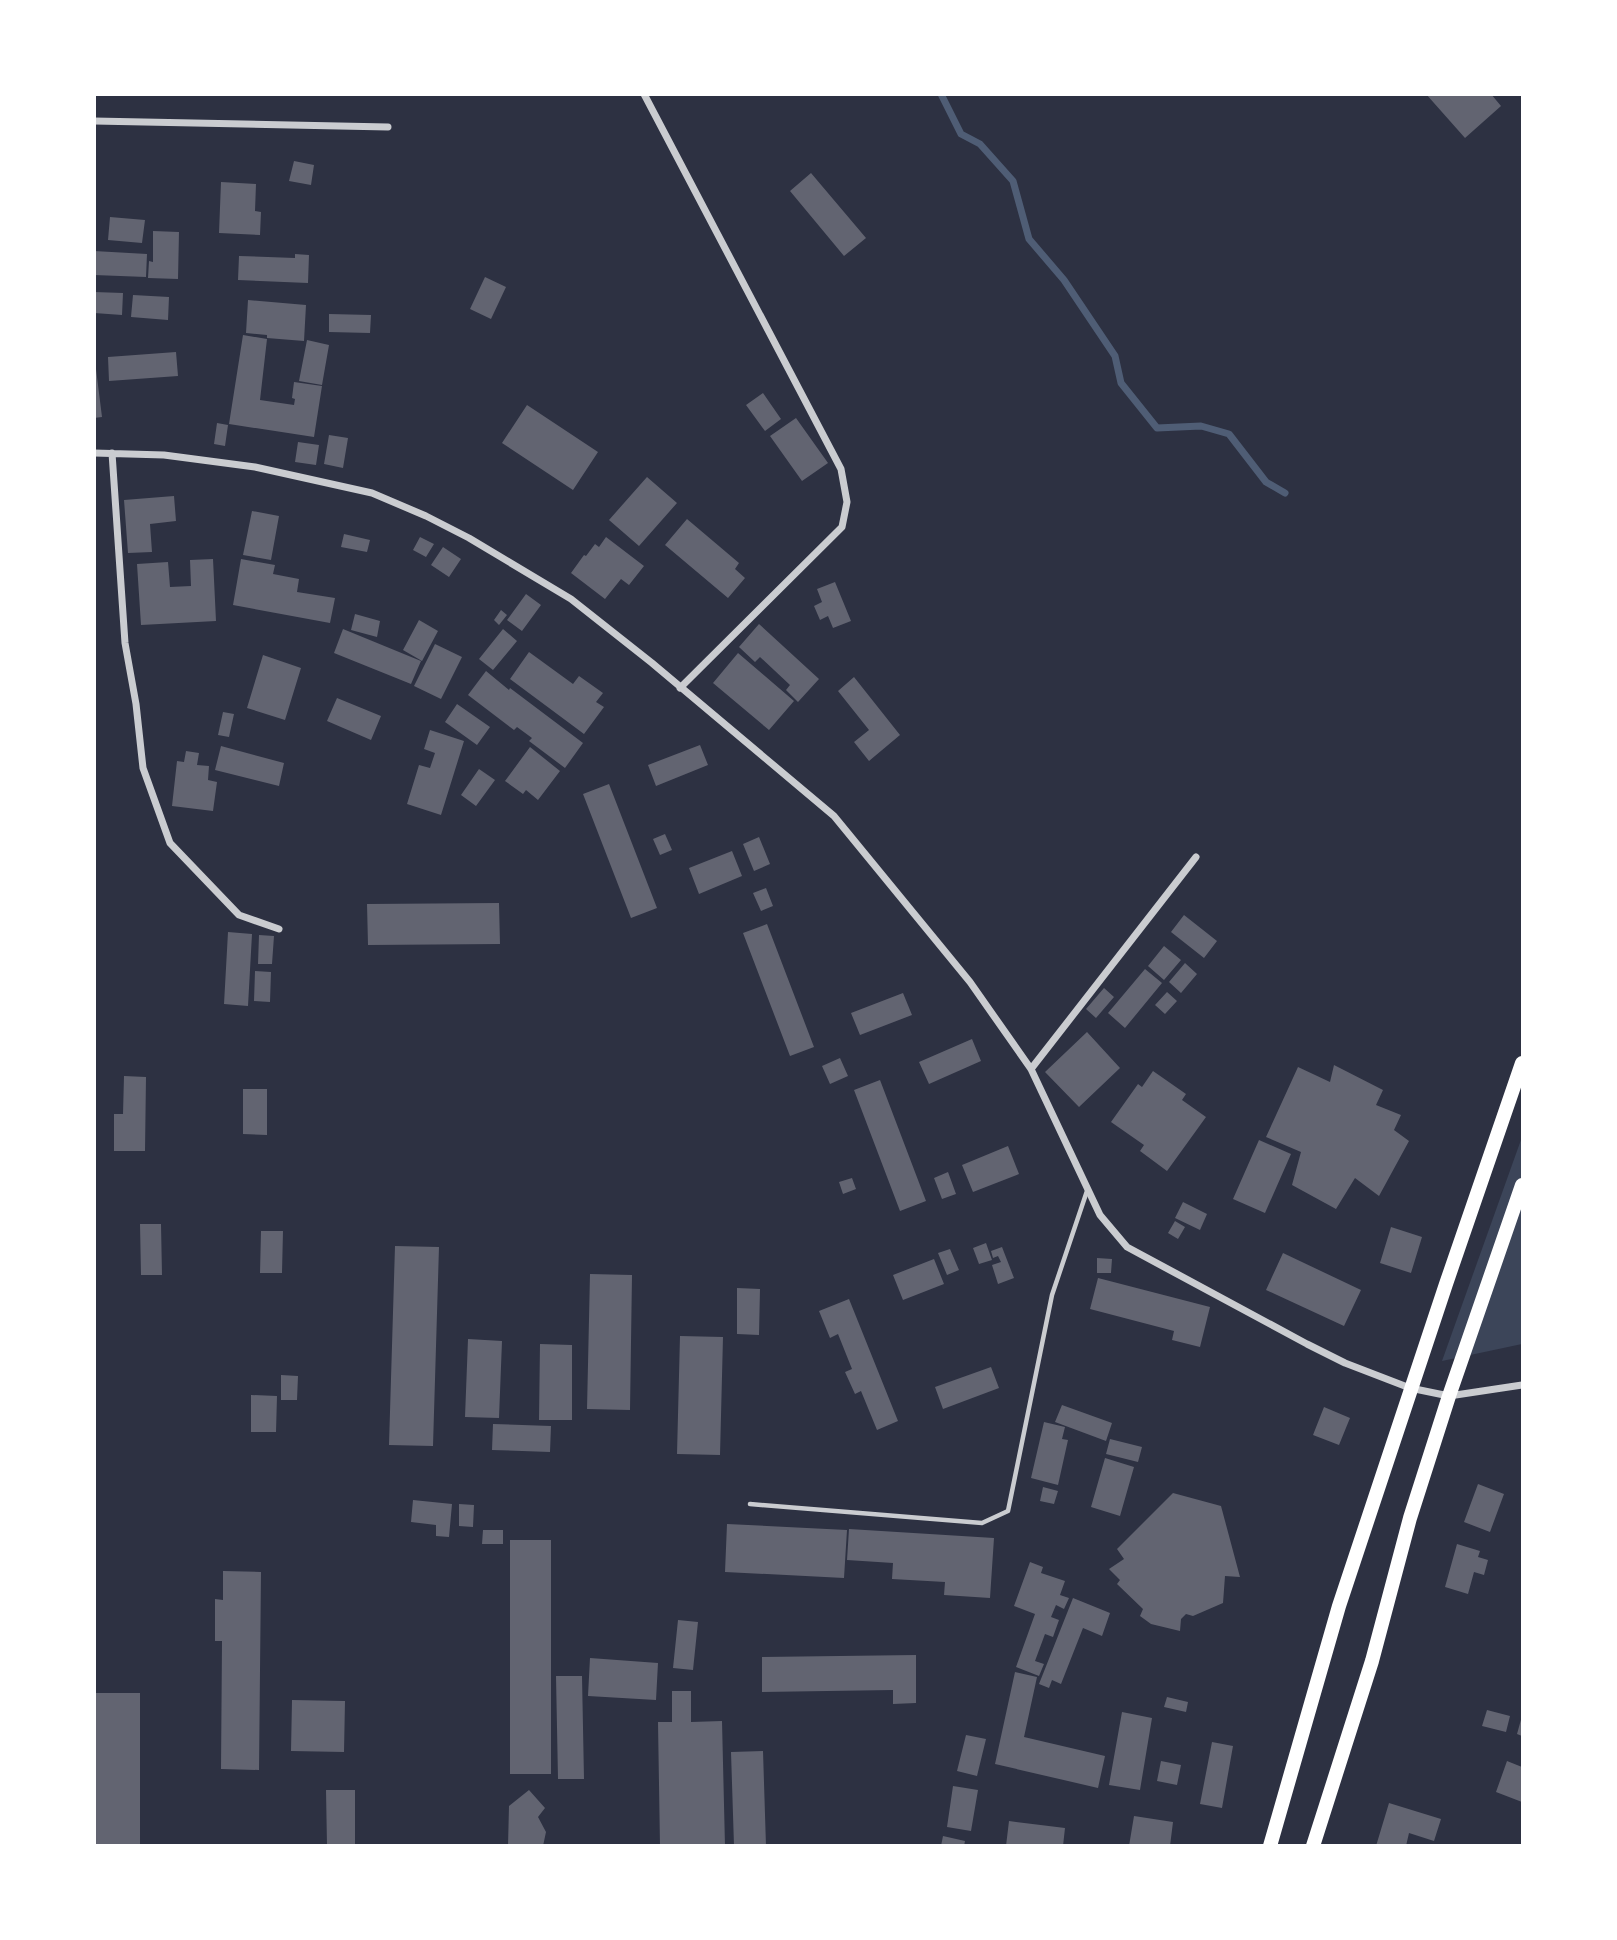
<svg xmlns="http://www.w3.org/2000/svg" width="1617" height="1940" font-family="'DejaVu Sans',sans-serif">
  <style>
    .green { fill: #3c4559 }
    .lines { fill: none; stroke-linecap: round; stroke-linejoin: round }
    .stream { stroke: #4f5d75; stroke-width: 7 }
    .building { fill: #626471 }
    .service { stroke: #caccd0; stroke-width: 4.5 }
    .minor { stroke: #caccd0; stroke-width: 7 }
    .primary { stroke: #fff; stroke-width: 14 }
  </style>
  <rect width="100%" height="100%" fill="#2d3142"/>
  <!-- green -->
  <path class="green" d="M1522 1137V1344L1442 1361Z"/>
  <g class="lines">
    <!-- stream -->
    <path class="stream" d="M941 94 961 134 980 144 1013 181 1029 239 1064 280 1115 356 1121 383 1157 428 1201 426 1229 434 1266 482 1285 493"/>
  </g>
  <!-- building -->
  <path class="building" d="M1426 94H1491L1501 106 1465 138Z
    M294 161 314 165 311 185 289 181Z
    M811 173 866 238 844 256 790 191Z
    M221 182 256 184 255 211 261 212 260 235 219 233Z
    M110 217 145 220 142 243 108 240Z
    M153 231 179 232 178 279 148 278 149 261 153 262Z
    M94 251 147 254 146 277 94 275Z
    M295 254 309 255 308 283 238 280 239 256 295 258Z
    M485 277 506 287 491 319 470 309Z
    M94 292 123 293 122 315 94 313Z
    M133 295 169 297 168 320 131 317Z
    M248 300 306 305 304 341 267 338V335L246 333Z
    M329 314 371 315 370 333 329 332Z
    M243 335 267 339 260 400 294 405 295 399 292 398 294 382 322 386 314 437 229 424Z
    M307 340 329 345 322 385 299 381Z
    M176 352 178 376 109 381 108 357Z
    M94 369H96L102 417 94 418Z
    M763 393 781 419 765 431 746 405Z
    M527 405 598 452 573 490 502 443Z
    M796 418 828 463 802 481 770 436Z
    M217 423 228 425 225 446 214 444Z
    M329 435 348 438 343 468 324 464Z
    M298 442 319 445 316 465 295 462Z
    M647 477 677 503 639 546 609 520Z
    M174 496 176 521 150 524 152 552 128 553 124 500Z
    M252 511 279 516 271 560 243 555Z
    M687 519 739 563 735 569 745 578 728 598 665 545Z
    M344 534 370 540 367 552 341 547Z
    M420 537 434 544 426 557 413 550Z
    M606 537 644 566 629 585 621 579 605 599 571 573 584 555 586 556 595 544 599 547Z
    M443 547 461 559 449 577 431 565Z
    M213 559 216 621 141 625 137 564 168 562 170 587 191 586 190 560Z
    M241 559 275 565 273 574 299 579 297 592 335 598 330 623 233 605Z
    M835 582 851 621 833 628 828 616 820 620 814 606 822 602 817 589Z
    M526 594 541 605 522 631 507 620Z
    M501 610 507 615 499 625 494 620Z
    M355 614 380 621 377 637 351 630Z
    M419 620 438 631 422 661 403 650Z
    M759 624 819 679 798 702 786 690 790 685 760 657 755 662 739 647Z
    M343 629 421 661 411 684 334 653Z
    M503 629 517 641 493 670 479 659Z
    M435 644 462 657 441 699 414 686Z
    M529 652 573 684 579 676 603 693 596 702 604 707 584 734 510 679Z
    M738 653 794 701 769 730 713 683Z
    M263 655 301 668 285 720 247 708Z
    M486 671 509 690 510 688 583 743 565 768 529 741 532 738 517 727 514 730 468 695Z
    M854 677 900 735 869 761 854 742 869 730 838 691Z
    M337 698 381 716 371 740 327 721Z
    M457 704 490 727 477 745 445 722Z
    M223 712 234 714 229 737 218 735Z
    M430 730 464 741 441 815 407 804 419 765 430 768 435 753 424 749Z
    M700 745 708 765 656 786 648 765Z
    M221 746 284 763 279 786 215 770Z
    M530 747 560 771 538 800 526 790 523 794 505 781Z
    M186 751 199 753 197 765 209 766 208 780 217 782 213 811 172 806 177 761 184 762Z
    M479 769 495 780 476 806 461 795Z
    M609 784 657 908 631 918 583 794Z
    M665 834 672 850 660 855 653 839Z
    M759 837 770 864 754 871 743 844Z
    M732 851 742 876 699 894 689 868Z
    M766 888 773 906 761 911 753 893Z
    M499 903 500 944 368 945 367 904Z
    M1184 915 1217 941 1204 958 1171 932Z
    M767 924 814 1047 790 1056 743 933Z
    M228 932 252 934 248 1006 224 1004Z
    M259 935 274 936 272 964H258Z
    M1164 946 1181 960 1164 980 1148 966Z
    M1185 963 1197 974 1181 993 1169 982Z
    M1145 969 1162 983 1125 1028 1108 1013Z
    M255 971 271 972 270 1002 254 1001Z
    M1104 988 1114 997 1096 1018 1086 1009Z
    M1167 992 1177 1001 1165 1014 1155 1005Z
    M903 993 912 1015 860 1035 851 1013Z
    M1087 1032 1120 1068 1079 1107 1045 1072Z
    M972 1039 981 1061 929 1084 919 1062Z
    M840 1058 848 1076 830 1084 822 1066Z
    M1334 1065 1383 1090 1376 1105 1401 1115 1394 1130 1409 1141 1379 1196 1355 1178 1336 1209 1292 1185 1301 1152 1266 1137 1298 1067 1330 1082Z
    M1153 1071 1186 1094 1182 1100 1206 1117 1167 1171 1140 1151 1144 1145 1111 1122 1138 1084 1142 1087Z
    M124 1076 146 1077 145 1151H114V1114H123Z
    M880 1080 926 1201 900 1211 854 1090Z
    M243 1089H267V1135L243 1134Z
    M1259 1140 1291 1154 1265 1213 1233 1199Z
    M1008 1146 1019 1174 973 1192 962 1165Z
    M948 1172 956 1194 942 1199 934 1178Z
    M852 1178 856 1189 843 1194 839 1182Z
    M1183 1202 1207 1214 1200 1230 1175 1218Z
    M1175 1221 1185 1227 1178 1239 1168 1233Z
    M140 1224H161L162 1275H141Z
    M1391 1227 1422 1237 1411 1273 1380 1263Z
    M261 1231H283L282 1273H260Z
    M986 1243 992 1260 979 1264 973 1248Z
    M395 1246 439 1247 433 1446 389 1445Z
    M1002 1247 1014 1278 998 1284 992 1265 1001 1262 998 1256 993 1258 991 1251Z
    M950 1249 959 1270 947 1275 938 1253Z
    M1283 1253 1361 1290 1344 1326 1266 1290Z
    M1097 1258 1112 1259 1111 1273H1097Z
    M934 1259 944 1284 903 1300 893 1275Z
    M590 1274 632 1275 630 1410 587 1409Z
    M1098 1278 1210 1307 1200 1347 1172 1340 1174 1331 1090 1309Z
    M737 1288 760 1289 759 1335 737 1334Z
    M849 1299 898 1421 877 1430 861 1391 855 1394 845 1372 852 1369 838 1334 830 1338 819 1311Z
    M680 1336 723 1337 720 1455 677 1454Z
    M468 1339 502 1341 499 1418 465 1417Z
    M540 1344 572 1345V1420H539Z
    M991 1367 999 1388 943 1409 935 1387Z
    M281 1375 298 1376 297 1400H281Z
    M251 1395 277 1396 276 1432H251Z
    M1062 1405 1112 1423 1106 1441 1055 1422Z
    M1324 1407 1350 1418 1339 1445 1313 1435Z
    M1044 1422 1065 1427 1062 1439 1068 1440 1058 1485 1031 1478Z
    M493 1424 551 1426 550 1452 492 1450Z
    M1110 1439 1142 1447 1138 1462 1106 1454Z
    M1105 1458 1134 1467 1120 1516 1091 1507Z
    M1478 1484 1504 1494 1490 1532 1464 1522Z
    M1043 1487 1058 1491 1054 1504 1040 1501Z
    M1173 1493 1221 1506 1240 1577 1225 1576 1223 1603 1193 1616 1186 1614 1181 1619 1180 1631 1151 1624 1140 1616 1143 1609 1117 1584 1120 1580 1109 1569 1124 1559 1117 1549Z
    M413 1500 452 1504 449 1537 436 1536V1525L411 1522Z
    M459 1504 474 1505 473 1527 459 1526Z
    M727 1524 847 1530 844 1578 725 1572Z
    M849 1529 994 1538 990 1598 944 1595 945 1582 892 1579 893 1563 847 1560Z
    M483 1530H503V1544H482Z
    M510 1540H551V1774H510Z
    M1457 1544 1480 1551 1478 1557 1488 1560 1484 1575 1474 1572 1468 1594 1445 1587Z
    M1030 1562 1043 1567 1041 1573 1065 1581 1060 1595 1069 1598 1064 1609 1056 1605 1051 1617 1059 1620 1053 1637 1045 1634 1035 1661 1044 1664 1039 1676 1016 1667 1035 1614 1014 1606Z
    M223 1571 261 1572 259 1770 221 1769 222 1641H215V1599L223 1600Z
    M1073 1598 1110 1613 1102 1636 1083 1628 1061 1684 1052 1680 1049 1688 1039 1684Z
    M678 1620 698 1622 693 1670 673 1668Z
    M916 1655V1703L893 1704V1690L762 1692V1657Z
    M590 1658 658 1663 656 1700 588 1696Z
    M1015 1672 1037 1677 1024 1737 1105 1756 1098 1788 995 1764Z
    M556 1676H582L584 1779H558Z
    M672 1691H691V1722L722 1721 725 1846H660L658 1722H672Z
    M94 1693H140V1846H94Z
    M1167 1697 1188 1702 1186 1712 1164 1707Z
    M292 1700 345 1701 344 1752 291 1751Z
    M1487 1710 1510 1716 1506 1732 1482 1726Z
    M1122 1712 1152 1718 1140 1790 1109 1785Z
    M1522 1716V1736L1517 1734Z
    M966 1735 986 1739 977 1776 957 1771Z
    M1212 1742 1233 1746 1222 1808 1200 1804Z
    M763 1751 766 1846H734L731 1752Z
    M1161 1761 1181 1765 1177 1785 1157 1781Z
    M1507 1761 1522 1767V1802L1496 1792Z
    M953 1786 978 1790 971 1831 947 1827Z
    M326 1790H355V1846H327Z
    M529 1790 545 1808 538 1817 546 1832 543 1846H508L509 1806Z
    M1389 1803 1441 1819 1434 1841 1409 1833 1406 1846H1376Z
    M1134 1816 1173 1822 1170 1846H1129Z
    M1009 1821 1065 1828 1063 1846H1006Z
    M943 1836 965 1841 964 1846H941Z"/>
  <g class="lines">
    <!-- service -->
    <path class="service" d="M750 1504 982 1523 1008 1511 1052 1295 1087 1191"/>
    <!-- minor -->
    <path class="minor" d="M644 94 841 469 847 502 842 527 680 688
      M94 121 388 127
      M94 453 164 455 255 467 372 493 426 516 469 538 571 599 652 663 834 816 970 982 1031 1069 1100 1215 1127 1247 1307 1344 1345 1363 1410 1388 1449 1396 1522 1385
      M112 453 125 643 136 704 143 768 170 843 239 915 279 929
      M1031 1069 1196 857"/>
    <!-- primary -->
    <path class="primary" d="M1270 1846 1339 1606 1446 1284 1522 1063
      M1313 1846 1372 1661 1410 1518 1449 1396 1522 1185"/>
  </g>
  <!-- border -->
  <rect width="1617" height="1940" fill="none" stroke="#ffffff" stroke-width="192"/>
</svg>
